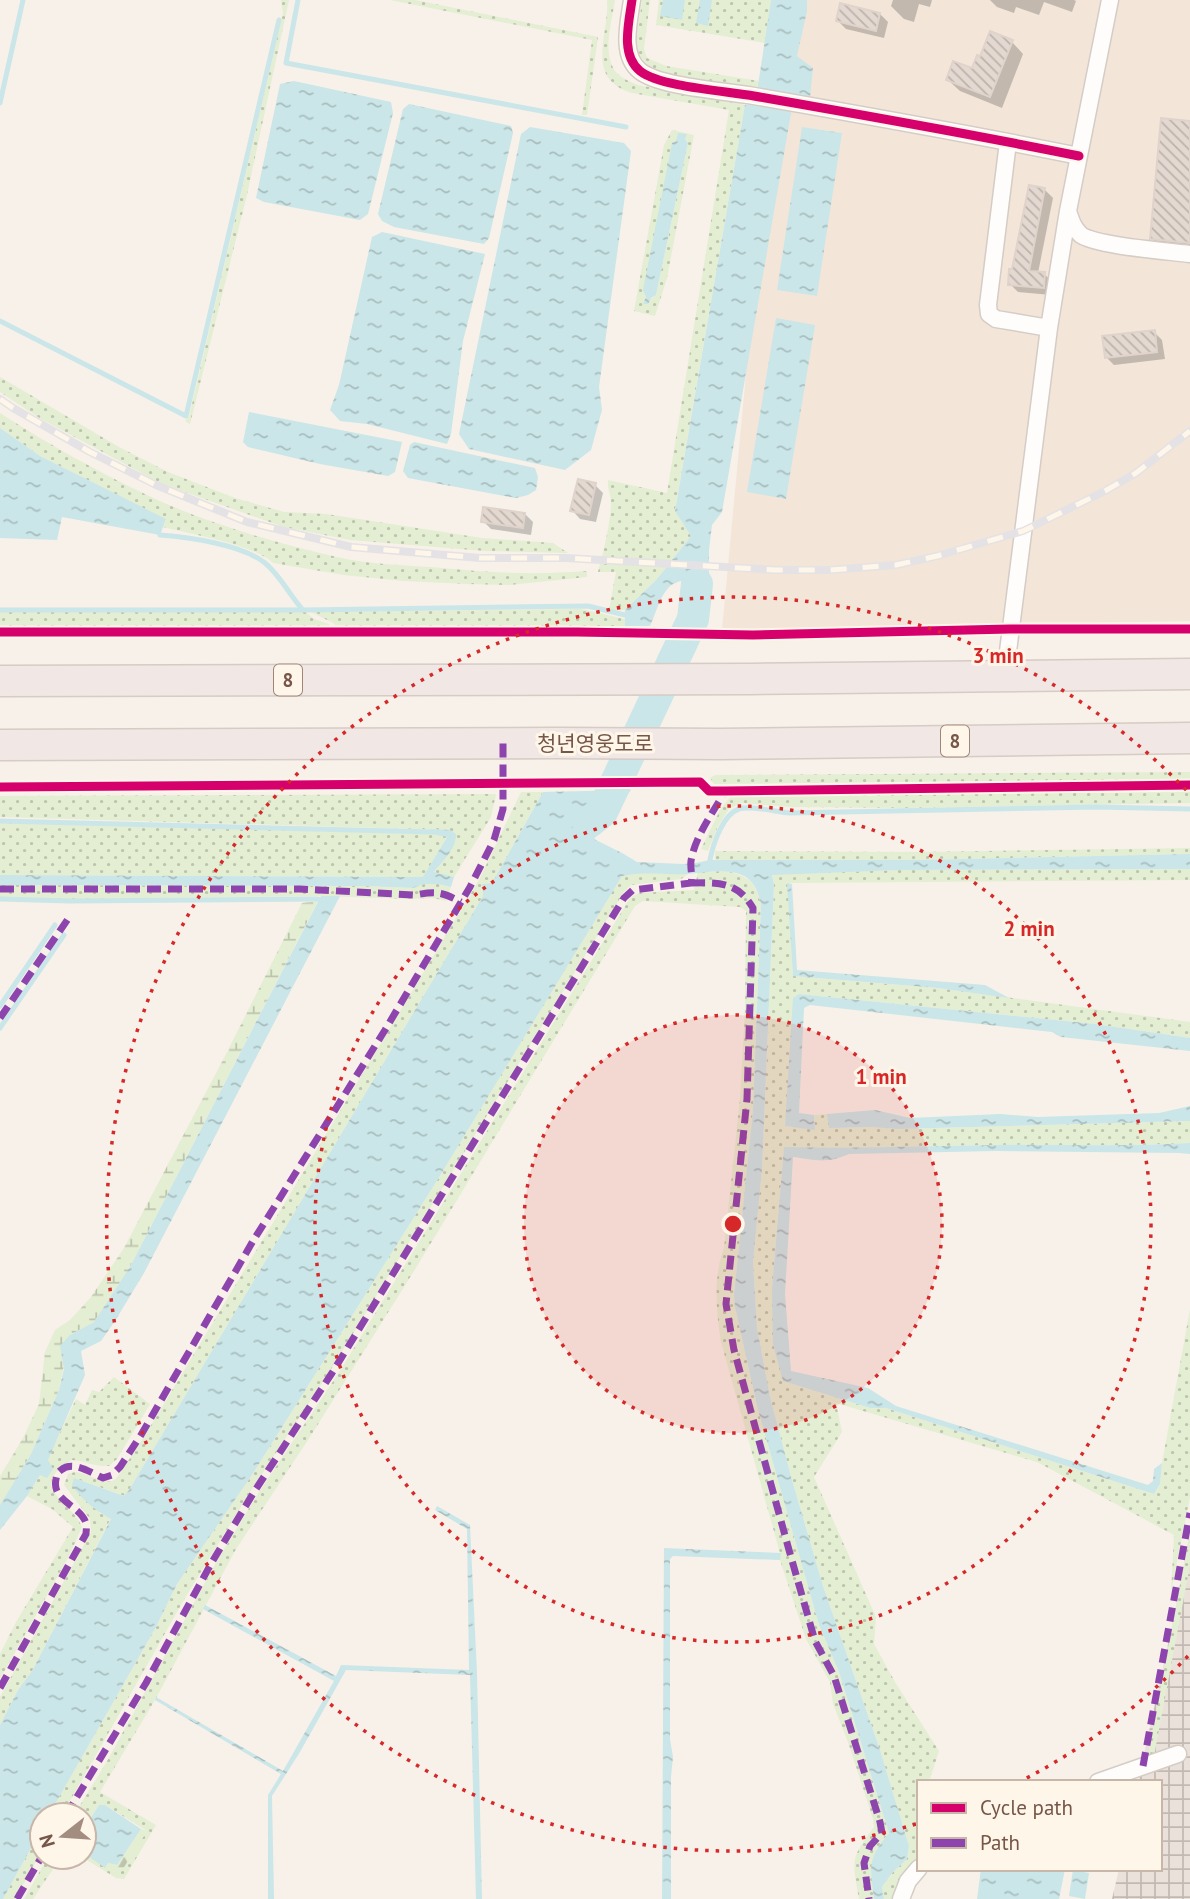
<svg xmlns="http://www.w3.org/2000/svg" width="1190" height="1899" font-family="'PT Sans','Noto Sans KR',sans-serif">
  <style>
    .residential { fill: #f3e6d9 }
    .industrial { fill: url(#industrial-grid) }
    .grass { fill: url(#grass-dots); fill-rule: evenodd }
    .forest { fill: url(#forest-firs) }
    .wetland { fill: url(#wetland-marsh) }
    .water { fill: url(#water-ripples) }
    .shadow { fill: #0003 }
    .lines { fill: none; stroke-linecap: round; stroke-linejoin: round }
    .stream { stroke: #cae6e8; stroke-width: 5 }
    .river { stroke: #cae6e8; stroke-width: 32 }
    .building { fill: url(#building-back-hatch); stroke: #e0d3cb; stroke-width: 2 }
    .street-casing { stroke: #d5ccc6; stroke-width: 19 }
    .highway-casing { stroke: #d6cbc5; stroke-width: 33 }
    .street { stroke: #fefdfc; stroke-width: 16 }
    .highway { stroke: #f1e7e4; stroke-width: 30 }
    .rail-casing { stroke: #e4e2e5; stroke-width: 8 }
    .rail { stroke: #fff6ea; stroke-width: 5; stroke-dasharray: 16; stroke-linecap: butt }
    .quiet { stroke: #8e44ad; stroke-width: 7; stroke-dasharray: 14 7; stroke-linecap: butt }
    .cycleway-casing { stroke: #fff6ea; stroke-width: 13 }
    .cycleway { stroke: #d6006c; stroke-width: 9 }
    .ring { fill: none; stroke: #d62828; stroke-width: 3.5; stroke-dasharray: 3.5 7 }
    .labels { text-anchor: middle; stroke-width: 6; stroke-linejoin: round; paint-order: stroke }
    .shield { fill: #fff6ea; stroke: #9f8679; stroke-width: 2 }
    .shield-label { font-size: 19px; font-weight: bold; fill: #765648 }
    .street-label { font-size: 21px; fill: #765648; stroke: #fff6ea }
    .centre { fill: #d62828; stroke: #fff6ea; stroke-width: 3.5 }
    .ring-label { font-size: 21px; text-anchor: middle; font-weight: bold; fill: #d62828; stroke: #fff6ea; stroke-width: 6; stroke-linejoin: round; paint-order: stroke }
  </style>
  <defs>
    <pattern id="industrial-grid" width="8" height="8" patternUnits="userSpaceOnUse" patternTransform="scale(1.75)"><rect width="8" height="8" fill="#eae1da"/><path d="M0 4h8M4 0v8" fill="none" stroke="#c2b9b3"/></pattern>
    <pattern id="grass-dots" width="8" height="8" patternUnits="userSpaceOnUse" patternTransform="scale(1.75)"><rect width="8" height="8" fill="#e4eed3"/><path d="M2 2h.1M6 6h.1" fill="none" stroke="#bdc4ad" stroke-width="1.8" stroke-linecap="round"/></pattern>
    <pattern id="forest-firs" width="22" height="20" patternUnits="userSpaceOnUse" patternTransform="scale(1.75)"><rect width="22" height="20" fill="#e4eed3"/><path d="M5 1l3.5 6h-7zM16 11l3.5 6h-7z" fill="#bdc4ad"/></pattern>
    <pattern id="wetland-marsh" width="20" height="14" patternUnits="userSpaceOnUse" patternTransform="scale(1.75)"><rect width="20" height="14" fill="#e4eed3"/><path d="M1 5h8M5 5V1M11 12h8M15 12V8" fill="none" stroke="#bdc4ad"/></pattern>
    <pattern id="water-ripples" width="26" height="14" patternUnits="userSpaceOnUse" patternTransform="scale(1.75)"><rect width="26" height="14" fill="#cae6e8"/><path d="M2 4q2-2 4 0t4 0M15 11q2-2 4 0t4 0" fill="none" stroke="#a9bdbe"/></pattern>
    <pattern id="building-back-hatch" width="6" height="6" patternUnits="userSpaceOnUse" patternTransform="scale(1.75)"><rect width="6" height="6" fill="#e3d9d1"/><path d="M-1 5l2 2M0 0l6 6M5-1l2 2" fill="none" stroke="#bdb3ac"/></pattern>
  </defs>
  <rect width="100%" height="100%" fill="#f7f1e9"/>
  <!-- residential -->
  <path class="residential" d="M781 0H1190V621L722 630Z"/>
  <!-- industrial -->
  <path class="industrial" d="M1190 1543V1899H1112L1119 1869H1160V1782H1138Z"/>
  <!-- grass -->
  <path class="grass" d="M281 0H289L246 199 190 424 185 421 189 417 283 13Z
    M390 0H415L598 37 587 115H582L592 40Z
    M607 0H615C612 21 602 52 615 71 621 78 630 82 638 85L745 105 675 510 691 536 657 579 625 610H609L616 572H598C603 554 611 521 611 502 611 494 607 489 608 480L667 493 729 110 632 93C583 78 610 34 607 0Z
    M642 0H650L644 49 647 58 666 66 759 81 758 90 667 74C625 60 638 37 642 0Z
    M659 0H771L765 43 656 25Z
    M672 130 694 135 667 278 655 316 634 311 664 145ZM686 134 685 139 688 143 656 295 644 304Z
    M0 377 119 447 168 472 235 498 284 512 326 514 482 538 553 543 568 553 485 551 350 540 284 527 162 484 41 419 0 392Z
    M0 413C48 444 98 472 149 496 206 523 275 543 337 557 371 565 408 565 443 568 491 573 539 575 587 571V577L509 585 468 584 403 581 344 575 273 563C255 545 190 534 163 527L166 520 40 456 0 428Z
    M581 609 625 619V626L337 627 333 623 311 612Z
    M0 612H306L314 619 329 624 330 628H0Z
    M1190 772V779L714 784 710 778 715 775Z
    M521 792H543L492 883 482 884 483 896 129 1490 125 1496 74 1478 100 1513 111 1518 32 1671 18 1690 0 1725V1697L91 1532 90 1519 64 1485 68 1474C86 1466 99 1489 116 1479L144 1437 479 880Z
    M1190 792V803L909 808 791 807 740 803 729 809 718 826 708 851 701 849 720 810 731 796Z
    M496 794 491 817 454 877 434 873 451 850 450 830 0 817V796Z
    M0 823 432 834 447 836 424 877 0 875Z
    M1190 848V854L919 860H715V851L919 852Z
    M1190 869V880L788 883 793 976 938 988 1190 1022V1038L1094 1024 799 994 785 1126 815 1129 814 1115 827 1114 830 1128 871 1127 897 1129 1190 1121V1143C1126 1147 1062 1144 998 1145 926 1146 855 1149 784 1148L772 1288 783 1381 870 1408H886L1154 1494 1160 1484 1162 1463 1190 1309V1497L1171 1592 1174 1535 1037 1462 836 1403 842 1432 814 1477 876 1617 874 1644 895 1682 939 1751 929 1782H919V1862L896 1899H884L882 1887 892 1873 907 1859 909 1846 880 1750 823 1586 792 1480 770 1397 757 1328 753 1262 762 1169 774 884 772 874 900 870Z
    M727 871C751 878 754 880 761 904L753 1110 734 1295 735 1307 758 1410 819 1625 839 1672 889 1833C867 1857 871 1869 874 1899H859C852 1860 850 1859 874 1827L873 1819 848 1742 833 1704 830 1682 806 1639 780 1560V1553L721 1342C716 1310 713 1278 724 1248L740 1099 745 1009 746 911 740 907 643 901 635 906 414 1271 310 1437 236 1549 155 1700 100 1792 156 1825 124 1879 116 1878 82 1857H84V1853L119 1874 147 1831 105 1805H99L84 1829V1815H74L106 1763 217 1561 259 1492 338 1374 630 898 639 893 694 890 698 872Z
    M642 872 688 874 681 879 631 885 624 892 330 1371 250 1492 185 1598 62 1815H49L156 1627 177 1584 252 1475 438 1179 622 875Z
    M424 884H438L451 887 446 901 433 898 408 899 321 896 68 899 0 897V885L366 886 413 888Z
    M114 1377 150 1404 117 1459 109 1466C96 1467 85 1461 72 1460 24 1488 73 1501 82 1527L69 1556 0 1679V1654L16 1622 73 1527 52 1509 27 1496 40 1475 76 1399 85 1405 92 1390 99 1392Z
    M1190 1531V1565L1154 1756 1147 1759Z
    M42 1828V1851L15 1899H3Z
    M48 1857H61L33 1899H24Z"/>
  <!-- forest -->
  <path class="forest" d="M141 1829 147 1831 119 1875 105 1868 108 1863 117 1865Z"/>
  <!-- wetland -->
  <path class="wetland" d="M318 901 131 1265 94 1322 70 1335 59 1390 31 1454 0 1505V1476L23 1438 39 1404 45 1352 55 1330 70 1320 91 1297 124 1248 225 1056 302 903Z"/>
  <!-- water -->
  <path class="water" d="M663 0H685L682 20 660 16Z
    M700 0H712L708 26 696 23Z
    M771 0H807V11L797 56 813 68 810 98 794 96 722 512 712 525 709 550V587L700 626H677L694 582C664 574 660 604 650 626H625V610L657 579 691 536 675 511 745 105H755Z
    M294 81 391 102 393 113 368 214 360 220 264 202 256 198 280 84Z
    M409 104 511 126 513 133 489 238 484 244 394 227 382 221 378 214 403 109Z
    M530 127 624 143 631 151 599 387 602 410 591 450 565 470 469 449 459 434 521 134Z
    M802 127 842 133 817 296 777 290Z
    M678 133 687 134 685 139 688 143 656 295 651 298 648 304H643L646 297 643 290 672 143 676 141Z
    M382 232 485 254 463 341 451 434 447 444 367 424 340 421 330 410 339 385 372 237Z
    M776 318 815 325 786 499 747 492Z
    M249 412 402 442 395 472 388 476 320 464 248 447 243 442Z
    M0 428 40 456 166 519 160 535 62 517 57 540 0 538Z
    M414 442 535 468 538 477 536 490 528 495 516 498 408 478 403 471 410 445Z
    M631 790 610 815 594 839 622 853 637 862 683 864 696 863 710 860H919L1190 854V869L900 870 772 875 774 884 762 1169 753 1262 757 1328 770 1397 792 1480 823 1586 880 1750 909 1846 907 1859 892 1873 882 1887 884 1899H874C870 1867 867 1859 889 1833L839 1672 819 1625 758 1410 735 1307 734 1295 753 1110 761 904C758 893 756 884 746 877 728 867 706 873 687 874 665 875 644 871 622 876L438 1179 252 1475 177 1584 156 1627 49 1815H42V1828L3 1899H0V1725L18 1690 32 1671 111 1519C96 1511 81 1499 72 1485L74 1478 124 1496 129 1490 483 896 482 884 492 883 543 792Z
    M431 829 450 830 456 834C456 849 443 861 434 872L454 877 451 887 438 884H424L413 888 366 886 0 885V875L423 877 447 837 432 834Z
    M787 883 792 884 797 970 985 985 1009 998 938 988 793 976Z
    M321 896H340L144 1273 115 1321 101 1341 81 1351 85 1375 48 1460 53 1469 47 1478 40 1475 27 1496 0 1530V1505L31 1454 59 1390 64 1369 60 1346 70 1335 94 1322 131 1265Z
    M799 994 1095 1024 1190 1038V1051L1061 1037 1052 1032 810 1005 804 1008 799 1113 814 1115 815 1130 785 1126 793 998Z
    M1190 1106V1121L897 1129 871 1127 829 1128 827 1114 875 1110 910 1118 1000 1114 1038 1117 1159 1113Z
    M1190 1143V1154L1179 1153 996 1151 849 1154C826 1164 816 1160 793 1157L785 1294 791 1371 868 1388 896 1406 1148 1485 1153 1481 1154 1469 1162 1463 1160 1484 1154 1494 886 1408H870L783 1381 773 1344 772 1288 784 1147C855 1149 926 1146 998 1145 1062 1144 1126 1147 1190 1143Z
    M437 1506 470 1525 477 1673 482 1899H476L470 1675 346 1670 300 1752 272 1796 274 1899H268V1795L281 1774 155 1700 156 1697 283 1771 334 1681 203 1609 205 1605 336 1676 341 1665 469 1670 467 1529 435 1510Z
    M664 1548 781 1553 780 1560 673 1556 670 1559V1739L673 1757 671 1777V1899H662Z
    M99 1805H105L141 1829 117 1865 108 1863 105 1868 84 1853V1829Z
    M981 1869H1065L1059 1899H977Z
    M1073 1870 1089 1873 1085 1899 1069 1896Z"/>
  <!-- shadow -->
  <path class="shadow" d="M893 0H932L930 7 919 4 914 22 904 19 891 6Z
    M990 0H1074L1076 1 1072 12 1044 2 1039 15 1016 7 1014 13 997 7Z
    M880 14 888 22 884 38 846 29 838 21Z
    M1012 42 1023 54 1002 108 960 91 948 80 973 70Z
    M1190 123V258L1168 255 1151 238Z
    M1045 190 1053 198 1038 273 1044 274 1053 282 1051 295 1018 292 1010 284 1013 271Z
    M1154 332 1162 340 1165 359 1114 365 1106 357Z
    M595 485 603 493 596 522 580 519 572 510Z
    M525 514 533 522 531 535 491 529 483 521Z"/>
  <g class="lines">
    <!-- stream -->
    <path class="stream" d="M298 0 286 63 626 127
      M0 103 23 0
      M0 321 186 416 279 20
      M160 535C189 537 243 545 265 563 280 575 290 596 303 610
      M0 610H303L588 606 625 615
      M0 821 434 832
      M710 860C713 844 723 814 739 809 750 805 777 812 789 813L1097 807 1190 809
      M0 899 70 901 318 899
      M0 1006 55 925
      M0 1028 64 935"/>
    <!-- river -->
    <path class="river" d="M588 823 602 812 693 619 697 584"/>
  </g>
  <!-- building -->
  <path class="building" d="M840 3 880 13 876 31 836 21Z
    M990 31 1013 40 990 97 946 80 953 61 972 68 977 55 980 56Z
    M1161 118 1190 121V243L1150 239Z
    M1029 185 1045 188 1029 271 1045 272 1044 288 1008 285 1009 269H1012Z
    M1155 330 1157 352 1105 358 1102 336Z
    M578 479 596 483 589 515 570 511Z
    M483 507 525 513 523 528 481 522Z"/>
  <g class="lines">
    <!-- street casing -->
    <g class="street-casing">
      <path id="street" d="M632 0C629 22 620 55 640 71 660 87 726 91 754 96 863 115 971 134 1079 156
        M1110 0 1068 211C1071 220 1073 228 1081 235 1097 246 1167 251 1190 254
        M1008 142 988 305 989 314 996 319 1049 328
        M1005 675 1049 328 1068 211
        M1098 1782 1178 1754
        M901 1899 908 1881 919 1868"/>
    </g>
    <!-- highway casing -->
    <g class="highway-casing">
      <path id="highway" d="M0 681 750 679 1190 674
        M0 745 558 743 720 744 1190 738"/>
    </g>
    <!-- street -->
    <use href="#street" class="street"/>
    <!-- highway -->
    <use href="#highway" class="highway"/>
    <!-- rail casing -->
    <g class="rail-casing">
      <path id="rail" d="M0 399 13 408 90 452 156 485 247 522 351 547 480 558H566L775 570H830L896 565 937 556 1023 531 1105 491 1136 473 1190 431"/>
    </g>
    <!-- rail -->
    <use href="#rail" class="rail"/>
    <!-- quiet -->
    <path class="quiet" d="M691 883C719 882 738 882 753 908L747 1099 726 1304 734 1350 789 1550 815 1641 834 1676 880 1822 882 1833 870 1846 864 1863 869 1899
      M0 889H300L415 895C437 891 442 892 461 902
      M0 1018 70 916
      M0 1688 86 1534C86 1532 87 1525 86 1523 80 1505 51 1501 56 1479 57 1474 57 1473 61 1470 73 1460 91 1473 103 1478L112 1475 120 1467 141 1435 253 1241 385 1030 470 887 494 840 503 809V743
      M1143 1766 1190 1513
      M66 1815 146 1683 212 1562 254 1492 332 1373 624 898 633 890 691 883C693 875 690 869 691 861 695 836 713 813 725 791
      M17 1899 42 1856"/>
    <!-- cycleway casing -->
    <g class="cycleway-casing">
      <path id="cycleway" d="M632 0C629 22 620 55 640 71 660 87 726 91 754 96 863 115 971 134 1079 156
        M0 632H577L753 635 1010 629H1190
        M0 787 700 782 709 791H725L1190 785"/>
    </g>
    <!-- cycleway -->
    <use href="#cycleway" class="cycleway"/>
  </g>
  <!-- distance rings -->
  <circle cx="733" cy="1224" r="209" fill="#d62828" fill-opacity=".12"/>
  <g class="ring">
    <circle cx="733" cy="1224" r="209"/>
    <circle cx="733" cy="1224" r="418"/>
    <path d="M1188 1656A627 627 0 0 1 1023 1780M916 1824A627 627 0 1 1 1188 792"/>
  </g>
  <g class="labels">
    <!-- shield labels -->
    <g class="shield">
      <rect x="274" y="664.5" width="28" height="31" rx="5"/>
      <rect x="941" y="725.5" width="28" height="31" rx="5"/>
    </g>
    <g class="shield-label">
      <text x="288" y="687">8</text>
      <text x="955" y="748">8</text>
    </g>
    <!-- street labels -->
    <g class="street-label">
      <text x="595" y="751">청년영웅도로</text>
    </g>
  </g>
  <circle cx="733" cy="1224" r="10" class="centre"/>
  <g class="ring-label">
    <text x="998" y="663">3 min</text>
    <text x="1029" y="936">2 min</text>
    <text x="881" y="1084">1 min</text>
  </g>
  <!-- legend -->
  <rect x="917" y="1780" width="245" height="91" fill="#fff6ea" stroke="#c8b6a9" stroke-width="2"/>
  <rect x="931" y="1803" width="35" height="10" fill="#d6006c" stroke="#c8b6a9" stroke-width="2"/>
  <text x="980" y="1815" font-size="21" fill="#765648">Cycle path</text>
  <rect x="931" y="1838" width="35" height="10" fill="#8e44ad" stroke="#c8b6a9" stroke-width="2"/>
  <text x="980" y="1850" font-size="21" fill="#765648">Path</text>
  <!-- north arrow -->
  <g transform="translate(63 1836) rotate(253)"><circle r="33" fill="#fff6ea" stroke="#c8b6a9" stroke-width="2"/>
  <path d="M0-5L12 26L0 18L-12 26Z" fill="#a38c80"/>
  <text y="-10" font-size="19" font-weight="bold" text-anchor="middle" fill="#765648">N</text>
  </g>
</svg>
